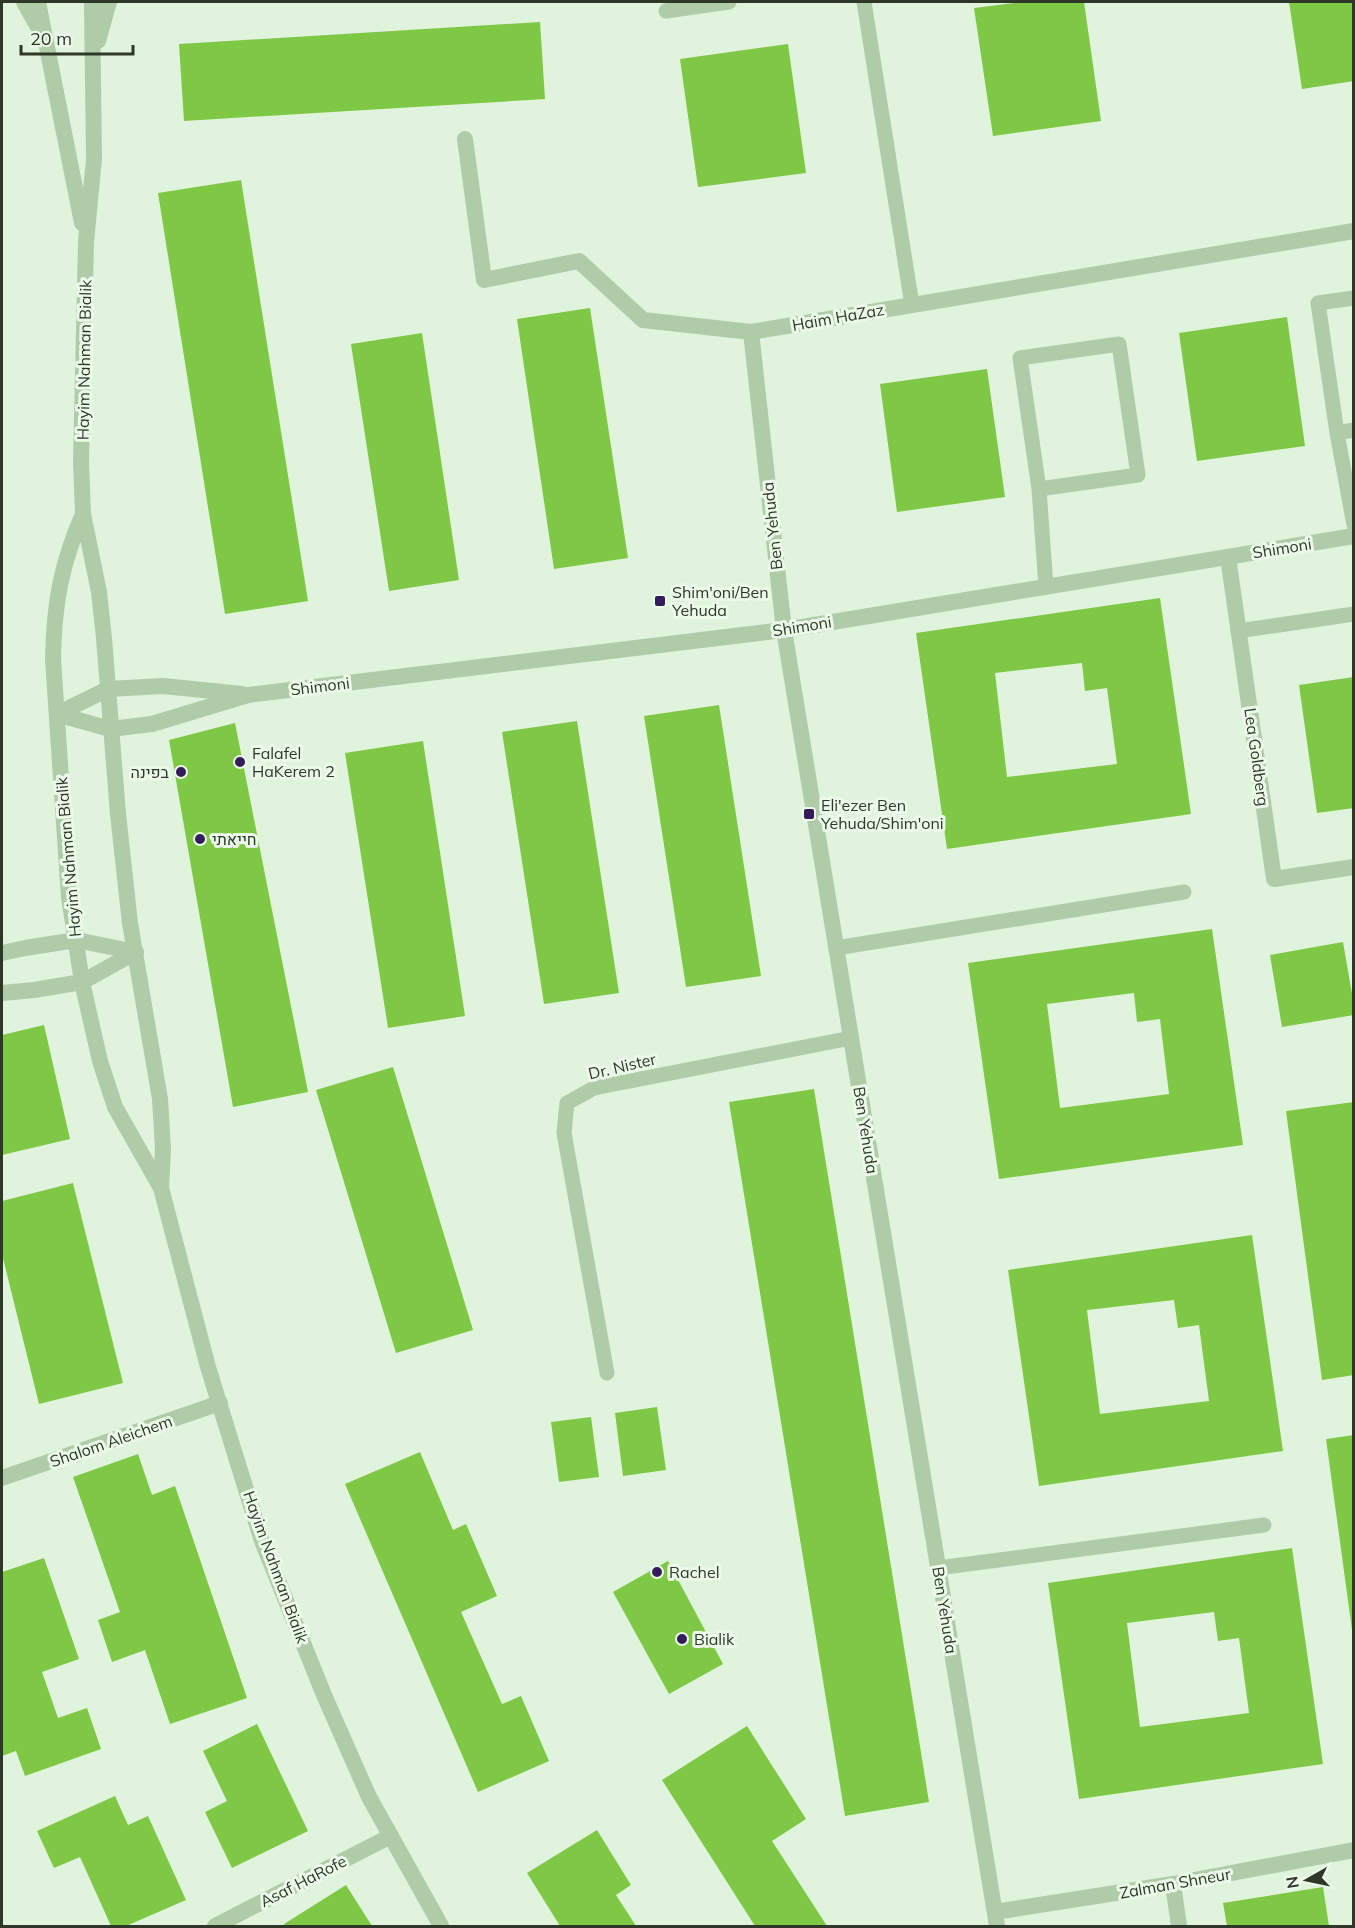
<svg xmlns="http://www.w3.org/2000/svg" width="1355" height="1928" font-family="Mulish,Heebo,sans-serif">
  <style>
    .building { fill: #7fc845; fill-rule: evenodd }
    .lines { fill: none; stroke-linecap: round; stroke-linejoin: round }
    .service { stroke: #b0cba8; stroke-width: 15 }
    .minor { stroke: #b0cba8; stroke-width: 16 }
    .tertiary { stroke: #b0cba8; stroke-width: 16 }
    .poi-dot { fill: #341d5a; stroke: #ebfae9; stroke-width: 2 }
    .labels { text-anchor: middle; stroke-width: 6; stroke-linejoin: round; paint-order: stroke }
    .street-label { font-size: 16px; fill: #2e3828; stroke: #ebfae9 }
    .poi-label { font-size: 16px; fill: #2e3828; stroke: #ebfae9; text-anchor: start }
  </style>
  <rect width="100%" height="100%" fill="#e0f3dc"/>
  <!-- building -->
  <path class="building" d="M1022 2H1084L1101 121 993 136 974 8Z
    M1289 2H1354V81L1302 89Z
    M540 22 545 99 184 121 179 44Z
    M788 44 806 173 698 187 680 59Z
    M241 180 308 601 225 614 158 193Z
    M590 308 628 558 554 569 517 319Z
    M1287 317 1305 446 1197 461 1179 333Z
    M422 333 459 580 389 591 351 344Z
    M987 369 1005 497 897 512 880 384Z
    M1160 598 1191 814 947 849 916 633ZM1082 663 1085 691 1107 688 1117 764 1007 777 995 673Z
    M1354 677V808L1317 813 1299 685Z
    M719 705 761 976 686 987 644 716Z
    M577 721 619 993 544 1004 502 732Z
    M235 723 308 1092 233 1107 169 740Z
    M423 741 465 1016 388 1028 345 753Z
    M1212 929 1243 1145 999 1179 968 963ZM1134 993 1137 1022 1160 1019 1169 1094 1060 1108 1047 1004Z
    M1343 942 1354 1005V1015L1282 1027 1270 955Z
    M44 1025 70 1139 2 1155V1035Z
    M393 1067 473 1330 396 1353 316 1090Z
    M814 1089 929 1802 845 1816 729 1102Z
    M1354 1102V1375L1322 1380 1286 1111Z
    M73 1183 123 1383 39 1404 2 1254V1201Z
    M1252 1235 1283 1451 1039 1486 1008 1270ZM1174 1300 1178 1328 1199 1325 1209 1401 1100 1414 1087 1310Z
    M657 1407 666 1470 623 1476 615 1413Z
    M591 1417 599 1477 559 1482 551 1422Z
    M1354 1435V1630H1352L1326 1439Z
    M420 1452 453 1530 466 1524 497 1596 461 1612 502 1704 521 1696 549 1761 478 1792 345 1484Z
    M138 1454 152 1495 175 1486 247 1698 170 1724 145 1650 112 1662 98 1620 120 1612 73 1477Z
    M1292 1548 1323 1764 1079 1799 1048 1583ZM1214 1612 1218 1641 1239 1638 1249 1713 1140 1727 1127 1623Z
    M44 1558 79 1659 42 1672 58 1718 87 1708 101 1749 25 1776 16 1751 2 1756V1572Z
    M668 1561 723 1664 669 1694 613 1592Z
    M257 1724 308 1831 232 1868 205 1812 227 1801 203 1751Z
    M747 1726 806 1819 772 1841 827 1926H755L662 1780Z
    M115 1796 128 1825 148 1816 186 1900 126 1926H111L80 1857 54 1868 37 1831Z
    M597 1830 631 1885 616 1895 636 1926H560L527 1873Z
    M346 1885 372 1926H285L284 1924Z
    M1323 1887 1329 1926H1227L1223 1903Z"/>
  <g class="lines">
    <!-- service -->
    <path class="service" d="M864 2 912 305
      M666 11 729 2
      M1354 298 1318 303 1337 433 1354 525
      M1337 433 1354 430
      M1039 489 1138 475 1119 344 1020 358 1039 489 1046 587
      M1238 631 1354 614
      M836 948 1184 892
      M607 1373 564 1133 567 1103 594 1088 851 1038
      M938 1568 1264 1525"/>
    <!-- minor -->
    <path class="minor" d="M465 139 484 280 579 261 643 320 751 332 1354 231
      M751 332 784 630 997 1926
      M1228 557 1274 879 1354 867
      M2 1478 220 1403
      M1173 1884 1179 1926
      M995 1912 1173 1884 1354 1850
      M215 1926 391 1836"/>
    <!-- tertiary -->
    <path class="tertiary" d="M24 2 38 27
      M38 2 82 223
      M92 2 94 159 86 242 81 463 83 514 99 592 104 638 118 814 130 923 160 1099 163 1148 161 1188
      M98 41 109 2
      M83 514C61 564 54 604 53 659L69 897 82 982 100 1061 115 1107 161 1188 208 1367 262 1541 324 1695 369 1797 441 1926
      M57 714 110 729 152 724 248 695 784 630 1354 536
      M57 714 108 689 163 686 242 694
      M2 953 25 948 76 940 136 952
      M2 993 34 990 82 982 136 952"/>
  </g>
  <!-- markers -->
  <g class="poi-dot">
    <rect x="654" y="595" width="12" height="12" rx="3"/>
    <circle cx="240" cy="762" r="6"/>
    <circle cx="181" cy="772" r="6"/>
    <rect x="803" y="808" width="12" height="12" rx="3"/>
    <circle cx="200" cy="839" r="6"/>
    <circle cx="657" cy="1572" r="6"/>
    <circle cx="682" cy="1639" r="6"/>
  </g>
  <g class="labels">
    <!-- street labels -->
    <g class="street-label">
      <text transform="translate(838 317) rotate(-10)" y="6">Haim HaZaz</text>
      <text transform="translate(84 360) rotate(-89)" y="6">Hayim Nahman Bialik</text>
      <text transform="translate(772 526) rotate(-96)" y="6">Ben Yehuda</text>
      <text transform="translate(1282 548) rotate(-9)" y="6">Shimoni</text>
      <text transform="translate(802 626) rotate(-9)" y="6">Shimoni</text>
      <text transform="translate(320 686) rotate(-7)" y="6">Shimoni</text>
      <text transform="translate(1257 757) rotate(82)" y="6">Lea Goldberg</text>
      <text transform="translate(68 857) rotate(-95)" y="6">Hayim Nahman Bialik</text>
      <text transform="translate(622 1066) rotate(-13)" y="6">Dr. Nister</text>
      <text transform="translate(866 1130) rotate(81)" y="6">Ben Yehuda</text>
      <text transform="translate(111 1441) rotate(-19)" y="6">Shalom Aleichem</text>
      <text transform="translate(276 1567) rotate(70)" y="6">Hayim Nahman Bialik</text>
      <text transform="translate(945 1610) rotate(81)" y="6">Ben Yehuda</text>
      <text transform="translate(303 1881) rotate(-27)" y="6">Asaf HaRofe</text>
      <text transform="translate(1175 1883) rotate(-10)" y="6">Zalman Shneur</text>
    </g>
    <!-- poi labels -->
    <g class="poi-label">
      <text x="672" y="598">Shim'oni/Ben<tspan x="672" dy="18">Yehuda</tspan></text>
      <text x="252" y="759">Falafel<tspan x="252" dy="18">HaKerem 2</tspan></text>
      <text x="169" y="778" text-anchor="end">בפינה</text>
      <text x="821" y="811">Eli'ezer Ben<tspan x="821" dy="18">Yehuda/Shim'oni</tspan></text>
      <text x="212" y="845">חייאתי</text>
      <text x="669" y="1578">Rachel</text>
      <text x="694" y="1645">Bialik</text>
    </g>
  </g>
  <!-- border -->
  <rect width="1355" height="1928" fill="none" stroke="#2e3828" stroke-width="6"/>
  <!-- north arrow -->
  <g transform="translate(1307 1880) rotate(261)" stroke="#ebfae9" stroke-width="4.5" paint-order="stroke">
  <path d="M0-4.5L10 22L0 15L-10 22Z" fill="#2e3828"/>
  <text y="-9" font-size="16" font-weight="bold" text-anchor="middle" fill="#2e3828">N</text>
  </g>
  <!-- scale -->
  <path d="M21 45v9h112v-9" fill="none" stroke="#2e3828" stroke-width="3"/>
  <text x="30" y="45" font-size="18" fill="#2e3828" stroke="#ebfae9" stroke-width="4.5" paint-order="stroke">20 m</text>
</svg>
